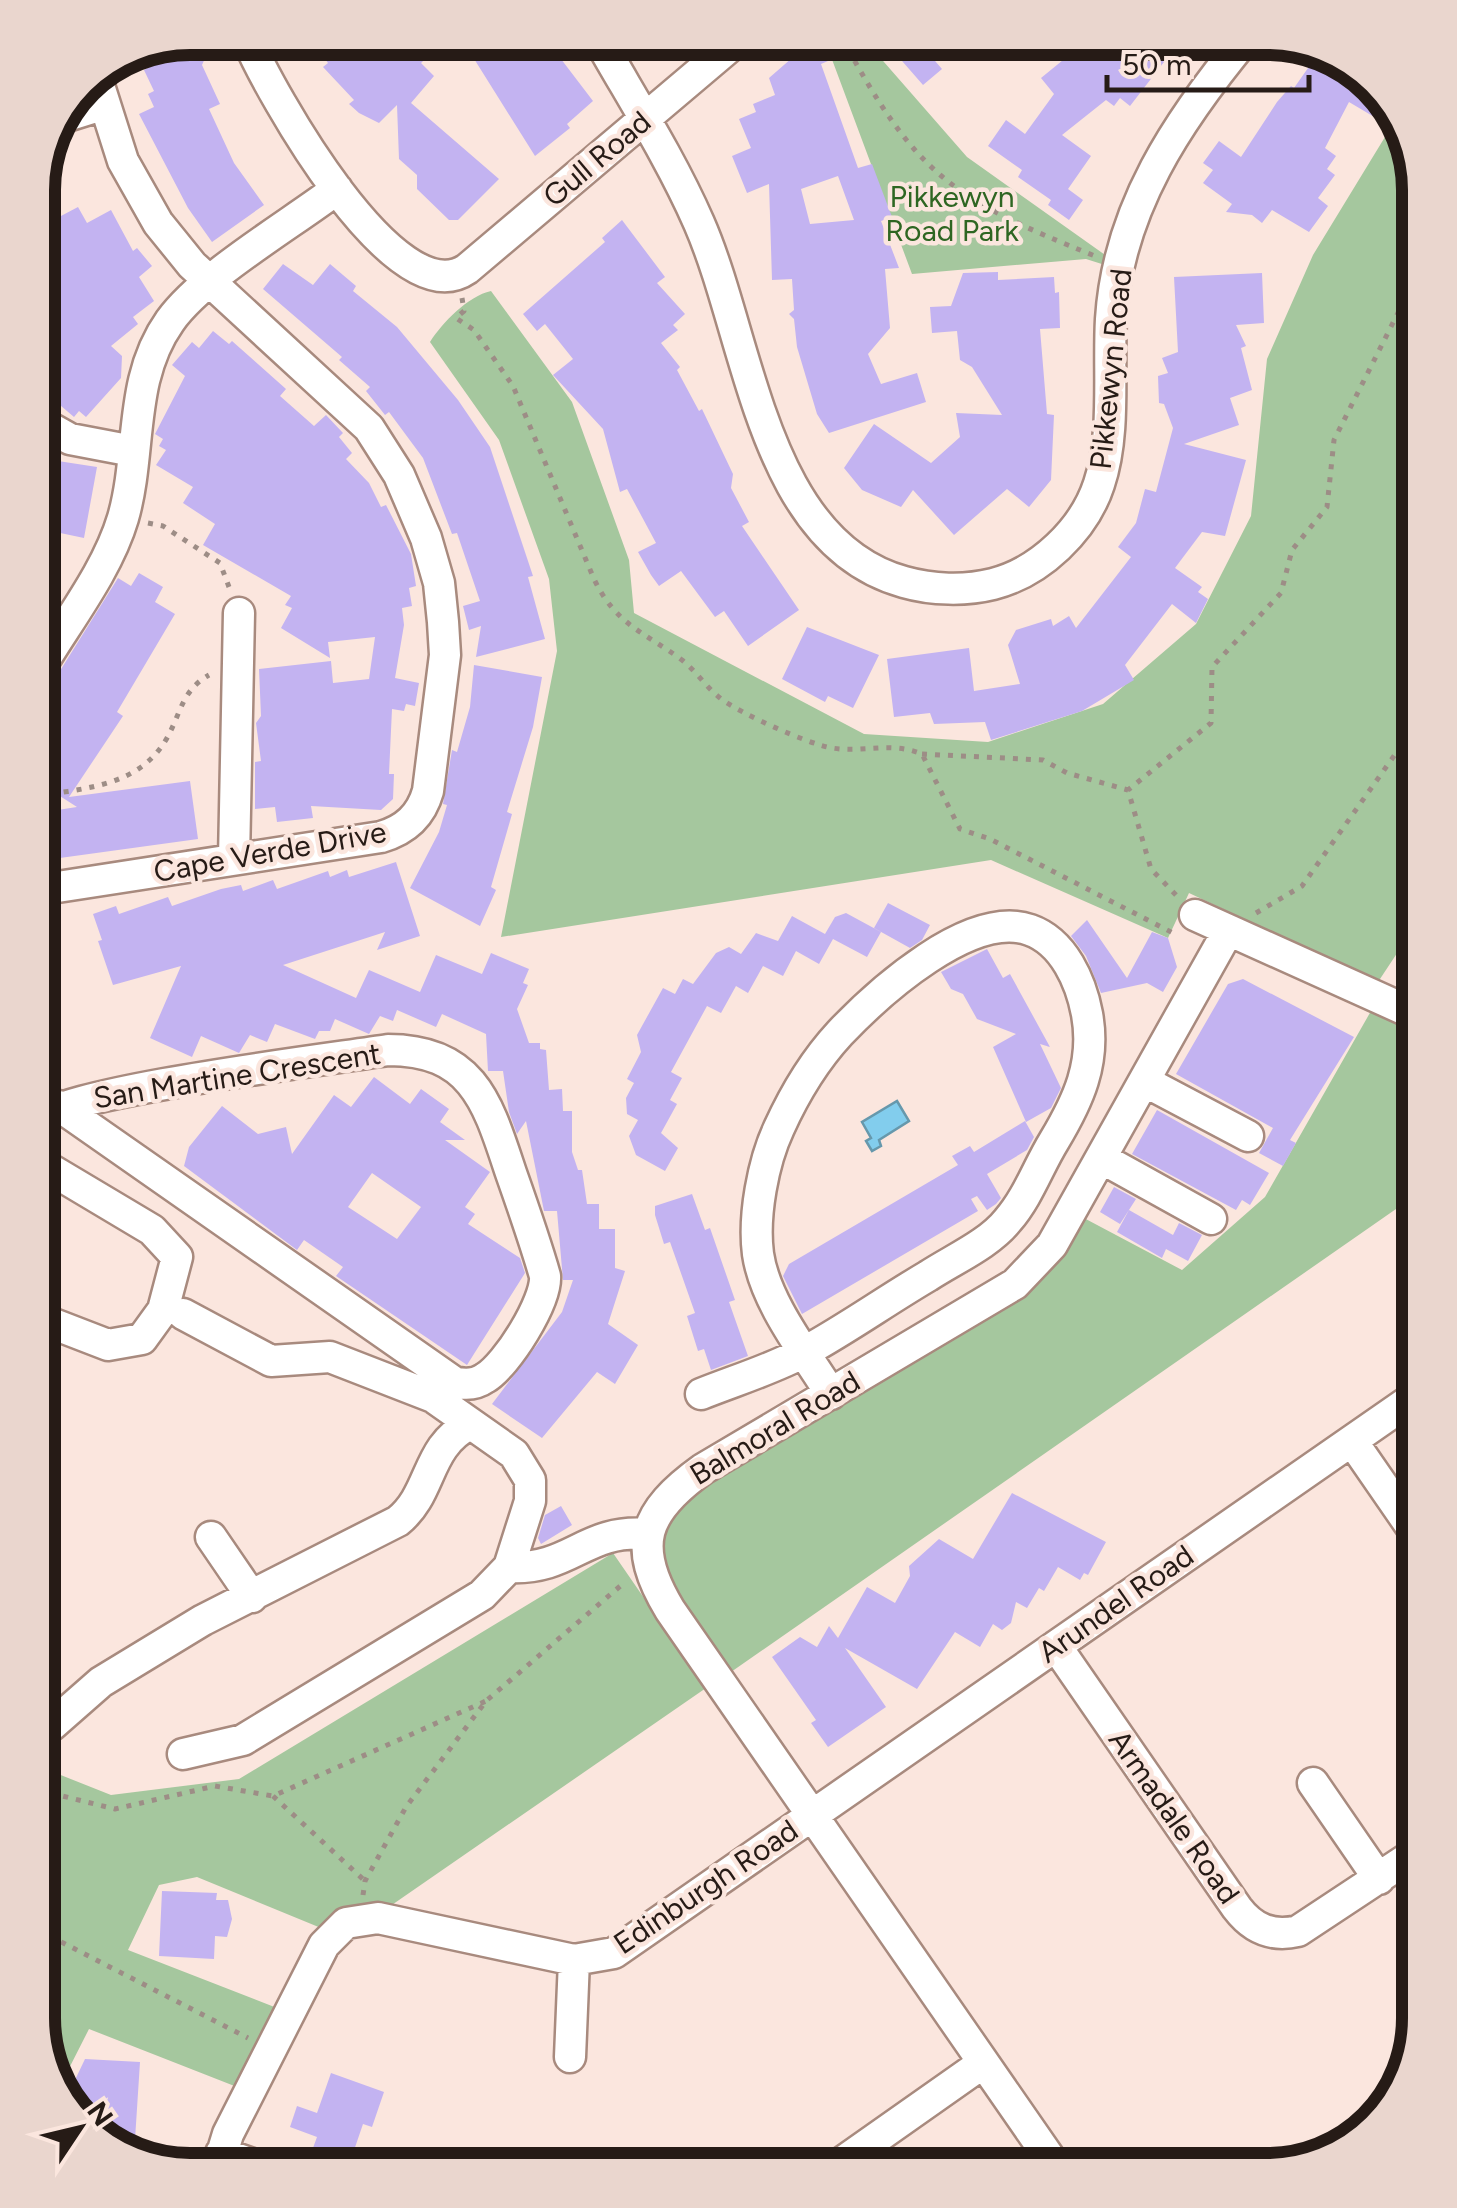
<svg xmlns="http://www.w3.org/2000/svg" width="1457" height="2208" font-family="Figtree,sans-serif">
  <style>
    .green { fill: #a5c79e }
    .water { fill: #82cded; stroke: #6698ac; stroke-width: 2.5 }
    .building { fill: #c3b3f1; fill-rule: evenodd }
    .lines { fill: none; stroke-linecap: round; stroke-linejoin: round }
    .minor-casing { stroke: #a88a7e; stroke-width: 35 }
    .path { stroke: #9d8d86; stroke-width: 5; stroke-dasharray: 5 8; stroke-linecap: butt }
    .minor { stroke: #fff; stroke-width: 30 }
    .labels { text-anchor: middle; stroke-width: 9; stroke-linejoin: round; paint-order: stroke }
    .street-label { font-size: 30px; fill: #261b16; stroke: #fbe6de }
    .park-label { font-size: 30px; fill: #2e6622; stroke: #fbe6de }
    .rim { fill: none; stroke: #261b16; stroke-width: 12 }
  </style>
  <rect width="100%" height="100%" fill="#fbe6de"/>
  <!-- green -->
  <path class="green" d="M824 38H863L967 157 1108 257 1105 265 1086 259 912 274Z
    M1399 114 1419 190V920L1378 982 1189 893 1168 938 991 860 501 937 557 651 549 579 499 440 430 342C442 323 468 296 491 291L572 402 629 560 634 613 864 734 988 742 1103 704 1196 624 1251 516 1267 359 1313 255Z
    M1371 1011 1419 1033V1193L731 1672 666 1577C656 1543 667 1524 686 1497L1025 1291 1082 1217 1182 1270 1265 1197Z
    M613 1553 706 1688 386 1909 321 1928 197 1877 159 1885 128 1950 277 2008 237 2087 89 2029 57 2092 38 2018V1766L111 1795 239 1779Z"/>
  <!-- water -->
  <path class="water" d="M897 1101 909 1121 879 1140 881 1146 872 1151 866 1141 871 1138 862 1122Z"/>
  <!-- building -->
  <path class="building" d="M343 38H419L431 53 421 63 434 76 411 103 499 179 458 220H449L417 189V175L399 159 397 105 379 123 359 113 349 104 354 100 323 67 328 63 323 56Z
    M461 38H545L593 101 567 124 570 128 535 156Z
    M815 38H820L828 61 821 64 858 168 872 164 892 217 881 221 899 268 885 269 890 328 868 354 881 384 917 373 926 402 829 433 817 414 797 347 794 319 789 314 794 310 792 279 772 280 769 184 747 193 732 156 751 148 739 119 756 112 753 104 775 95 769 78ZM838 176 854 220 810 224 801 189Z
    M882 38H947L929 54 942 69 923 85Z
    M1090 38H1165L1158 57 1164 62 1130 106 1120 98 1114 106 1106 100 1062 135 1091 156 1068 189 1083 200 1069 220 1048 205 1051 200 1018 177 1022 170 988 146 1006 120 1025 134 1054 94 1041 78Z
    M200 39 206 56 202 65 220 104 209 109 234 163 264 205 212 242 188 208 139 114 154 107 148 94 154 91 144 70Z
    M1320 51 1344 58 1392 107 1381 121 1349 102 1325 148 1336 156 1327 169 1335 175 1318 198 1328 206 1309 232 1272 210 1262 223 1252 215 1226 212 1232 204 1203 183 1213 170 1203 163 1219 141 1241 157 1277 102 1291 86 1294 88Z
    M78 207 87 223 111 210 133 251 137 248 152 266 139 277 154 301 133 317 138 324 111 346 122 356 121 378 86 417 79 411 74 417 40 388 53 374 38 359V307L60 281 38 255 53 247 42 226Z
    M622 220 665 277 657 283 685 314 673 325 678 330 661 343 680 367 677 370 699 411 702 409 733 474 731 488 749 522 742 526 799 610 748 646 724 611 715 617 681 571 659 586 651 575 638 552 656 543 627 489 620 492 603 429 553 375 573 359 545 324 537 331 523 314 605 242 602 238Z
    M283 264 313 285 330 264 356 286 353 291 397 327 458 400 490 447 533 576 528 577 545 639 476 657 481 626 469 630 463 606 480 601 457 533 452 534 423 458 389 412 385 415 366 391 370 387 339 360 342 357 263 289Z
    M998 272V280L1054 277 1055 293 1059 292 1060 328 1040 329 1047 414 1054 415 1051 480 1029 507 1007 489 954 535 913 490 901 507 862 490 844 468 874 424 931 463 960 437 956 413 1002 415 972 367 960 360 957 331 932 333 930 307 951 306 963 273Z
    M1262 273 1264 323 1236 325 1246 346 1241 348 1252 390 1230 398 1239 425 1184 444 1246 460 1225 536 1202 532 1175 568 1202 587 1198 592 1208 599 1196 623 1172 604 1125 665 1134 680 1082 711 991 740 985 722 934 724 930 713 894 717 887 659 969 648 974 691 1020 684 1008 645 1016 630 1051 619 1053 626 1069 616 1076 628 1131 557 1118 547 1136 523 1145 489 1156 492 1173 428 1164 404 1159 403 1158 376 1168 373 1162 358 1178 352 1174 277Z
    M213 331 229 344 232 341 286 389 280 396 314 426 326 415 343 433 339 437 352 453 346 459 369 483 381 507 386 505 411 554 416 586 409 588 412 606 402 608 404 625 395 678 419 683 415 706 406 704 404 711 392 709 389 774H394L393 799 381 810 311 806 313 818 277 822 275 807 255 809V762L261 761 256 723 261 716 259 669 331 661 333 683 369 679 375 637 328 642 330 658 281 628 292 608 285 605 291 596 203 545 215 524 183 503 193 487 156 465 166 450 159 446 163 439 155 434 185 376 172 365 192 342 199 348Z
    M45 459 97 467 84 538 46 530 51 504 38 501Z
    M139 573 163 587 155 602 175 614 117 712 123 716 69 797 190 781 198 839 38 861V813L77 807 38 782V706L118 578 131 586Z
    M807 627 879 655 853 708 828 696 825 702 782 679Z
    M474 665 542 677 533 727 507 812 512 814 491 887 496 890 480 926 410 888 439 832 447 805 443 804 452 750 457 752 470 707Z
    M396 862 420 936 377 950 385 932 283 965 356 998 369 970 420 992 436 955 482 974 491 953 529 969 523 983 528 985 517 1009 529 1043H540V1049L546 1050 549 1090 562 1089 563 1111H572V1152L578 1170H582L587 1204H599V1229H615V1268L625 1271 608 1324 638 1345 615 1384 597 1372 542 1438 492 1404 562 1312 573 1280H563L557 1211H544L526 1121 517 1134 509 1112 503 1071H488L486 1034 442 1014 436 1027 397 1010 393 1021 380 1016 369 1034 335 1019 330 1031H319L315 1039 275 1024 267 1042 250 1035 239 1053 201 1036 192 1057 150 1038 181 966 113 985 98 941 102 940 93 914 116 906 119 914 168 897 172 906 221 889 241 885 243 891 273 880 277 889 328 871 330 877 347 870 349 877Z
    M888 903 930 925 922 940 910 948 874 928Z
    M846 913 881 932 867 957 833 939 819 964 796 951 783 976 763 966 748 993 736 986 721 1013 707 1006 671 1072 682 1078 670 1100 677 1104 661 1133 678 1148 665 1171 636 1155 629 1136 638 1120 627 1114 626 1098 634 1083 627 1079 641 1052 637 1035 663 988 675 994 683 979 693 984 716 953 729 947 741 954 756 933 778 941 792 916 825 934 835 917Z
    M1087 920 1127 978 1152 932 1168 938 1177 967 1163 992 1147 983 1101 993 1086 956 1071 936Z
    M987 949 1003 978 1010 974 1050 1047 1040 1044 1061 1088 1051 1108 1026 1122 993 1047 1016 1034 977 1019 963 994 951 989 941 972Z
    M1243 979 1354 1037 1290 1140 1296 1143 1283 1166 1259 1153 1273 1128 1176 1074 1228 984Z
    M374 1077 410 1104 421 1089 449 1109 440 1122 465 1140H445L490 1172 465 1207 475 1214 468 1224 520 1258 525 1273 467 1365 336 1276 343 1267 304 1240 297 1250 184 1166 189 1147 222 1106 258 1134 286 1127 292 1154 334 1095 351 1107ZM372 1173 421 1207 397 1239 348 1207Z
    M1157 1110 1269 1173 1250 1205 1242 1200 1236 1210 1132 1154Z
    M1025 1121 1034 1137 1027 1150 987 1174 1001 1198 996 1204 987 1210 977 1196 971 1199 978 1211 802 1314 783 1276 789 1264 958 1165 952 1156 970 1146 974 1152Z
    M1114 1187 1136 1199 1120 1224 1100 1212Z
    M692 1194 705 1230 710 1228 735 1300 729 1302 748 1356 711 1370 704 1349 698 1351 687 1316 695 1313 670 1242 664 1244 655 1215V1206Z
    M1129 1210 1173 1235 1179 1223 1202 1235 1188 1261 1166 1249 1162 1258 1117 1232Z
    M1012 1493 1106 1542 1088 1575 1084 1573 1080 1580 1058 1567 1044 1591 1039 1588 1027 1608 1016 1602 1011 1623 1002 1630 993 1624 980 1647 955 1632 917 1689 845 1648 886 1707 828 1747 811 1723 816 1720 772 1657 800 1637 817 1647 829 1626 838 1638 867 1587 895 1603 910 1576 909 1566 939 1539 973 1559Z
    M561 1506 572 1525 541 1544 538 1538 545 1515Z
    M162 1891 217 1893 216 1900H228L232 1919 227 1937 215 1936 214 1959 159 1956Z
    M85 2059 140 2062 134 2155 106 2145 65 2101Z
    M331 2073 384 2092 372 2127 363 2124 350 2162 313 2148 317 2137 290 2127 297 2106 317 2113Z"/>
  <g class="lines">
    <!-- minor casing -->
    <g class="minor-casing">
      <path id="minor" d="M247 38C269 91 396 318 467 269L740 38
        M598 38C632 98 671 159 699 223 750 339 762 543 904 582 932 590 965 591 993 584 1040 572 1084 530 1099 484 1116 434 1108 371 1111 319 1118 209 1178 120 1246 38
        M67 116 102 105
        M38 421 70 439 133 451
        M38 671C66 623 107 572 123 518 142 452 128 380 170 321 202 276 291 224 337 189
        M234 859 239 613
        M38 890 381 837C405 830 421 816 428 791L445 655 443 622 439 583 426 538 399 475 369 428 192 265 158 223 123 161 96 76
        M1195 915 1419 1016
        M1144 1081 1248 1136
        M38 1120C66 1091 331 1059 388 1050 474 1050 488 1104 511 1173 523 1207 535 1241 545 1276 547 1301 507 1365 485 1378 475 1385 465 1385 454 1382L59 1106
        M1101 1158 1211 1219
        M183 1314 271 1361 330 1357 433 1397 514 1454 530 1480V1501L509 1567 482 1595 243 1740 183 1754
        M38 1318 108 1345 142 1339 163 1310 177 1257 152 1230 38 1162
        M701 1394C736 1380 773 1369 806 1351 848 1328 887 1300 928 1276 954 1259 989 1244 1008 1220 1028 1197 1038 1167 1054 1141 1078 1101 1096 1063 1087 1014 1081 982 1064 942 1030 930 971 909 879 992 840 1033 815 1060 794 1095 779 1128 763 1162 753 1216 758 1254 765 1302 805 1352 831 1394
        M1352 1441 1419 1538
        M211 1537 252 1597
        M509 1567C572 1570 584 1529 647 1534
        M1056 1646 1237 1908C1253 1929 1272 1937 1298 1931L1419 1851
        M38 1722 52 1725 101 1682 203 1620 398 1521C433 1493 425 1447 470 1424
        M1313 1783 1379 1879
        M570 2057 574 1960
        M221 2153 269 2170
        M217 2170 228 2134 324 1945 346 1923 378 1918 574 1960 614 1953 1419 1394
        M831 2170 983 2063
        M1058 2170 670 1610C631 1546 643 1512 703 1469L1015 1284 1052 1245 1228 931"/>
    </g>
    <!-- path -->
    <path class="path" d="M842 38C916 175 952 199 1095 256
      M462 298 464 311 456 318 474 330 513 386 594 579C616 625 644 632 682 660 696 671 706 687 720 698 739 713 808 744 832 748 864 753 890 741 922 754L960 829 990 839 1175 934
      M148 523 163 526 220 563 229 587
      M922 754 1043 760 1067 773 1128 790
      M38 796C86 788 140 786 167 738 181 713 182 690 209 675
      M1176 895 1151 869 1128 790 1211 723 1212 667 1281 593 1292 550 1327 507 1334 440 1419 271
      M1256 913 1302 886 1401 746 1419 735
      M38 1790 115 1809 215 1786 273 1796 486 1701
      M273 1796 365 1881
      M363 1895 365 1881 406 1807 486 1701 625 1582
      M38 1930 248 2038"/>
    <!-- minor -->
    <use href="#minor" class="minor"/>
  </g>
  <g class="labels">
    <!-- street labels -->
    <g class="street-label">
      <text transform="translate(597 159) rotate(-40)" y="10">Gull Road</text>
      <text transform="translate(1111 369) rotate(-84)" y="10">Pikkewyn Road</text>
      <text transform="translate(270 852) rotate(-10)" y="10">Cape Verde Drive</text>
      <text transform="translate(237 1076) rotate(-9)" y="10">San Martine Crescent</text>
      <text transform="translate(775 1428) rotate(-31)" y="10">Balmoral Road</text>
      <text transform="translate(1116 1604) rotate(-35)" y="10">Arundel Road</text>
      <text transform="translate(1174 1817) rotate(55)" y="10">Armadale Road</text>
      <text transform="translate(706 1887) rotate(-34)" y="10">Edinburgh Road</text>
    </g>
    <!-- park labels -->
    <g class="park-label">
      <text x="952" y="207">Pikkewyn<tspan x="952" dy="34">Road Park</tspan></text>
    </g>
  </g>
  <!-- crop -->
  <path d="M0 0H1457V2208H0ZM190 55H1267A135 135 0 0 1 1402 190V2018A135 135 0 0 1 1267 2153H190A135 135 0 0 1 55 2018V190A135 135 0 0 1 190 55Z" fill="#ead6ce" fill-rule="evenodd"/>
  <path class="rim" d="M190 55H1267A135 135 0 0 1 1402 190V2018A135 135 0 0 1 1267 2153H190A135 135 0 0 1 55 2018V190A135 135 0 0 1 190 55Z"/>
  <!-- north arrow -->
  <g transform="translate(80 2128) rotate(55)" stroke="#fbe6de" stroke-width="8" paint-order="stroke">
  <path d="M0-8L18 38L0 25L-18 38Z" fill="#261b16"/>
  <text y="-15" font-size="28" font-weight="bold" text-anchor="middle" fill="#261b16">N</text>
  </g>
  <!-- scale -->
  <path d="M1107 75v15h202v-15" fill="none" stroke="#261b16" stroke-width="5"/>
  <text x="1122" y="75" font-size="30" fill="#261b16" stroke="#fbe6de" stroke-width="8" paint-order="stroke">50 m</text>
</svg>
